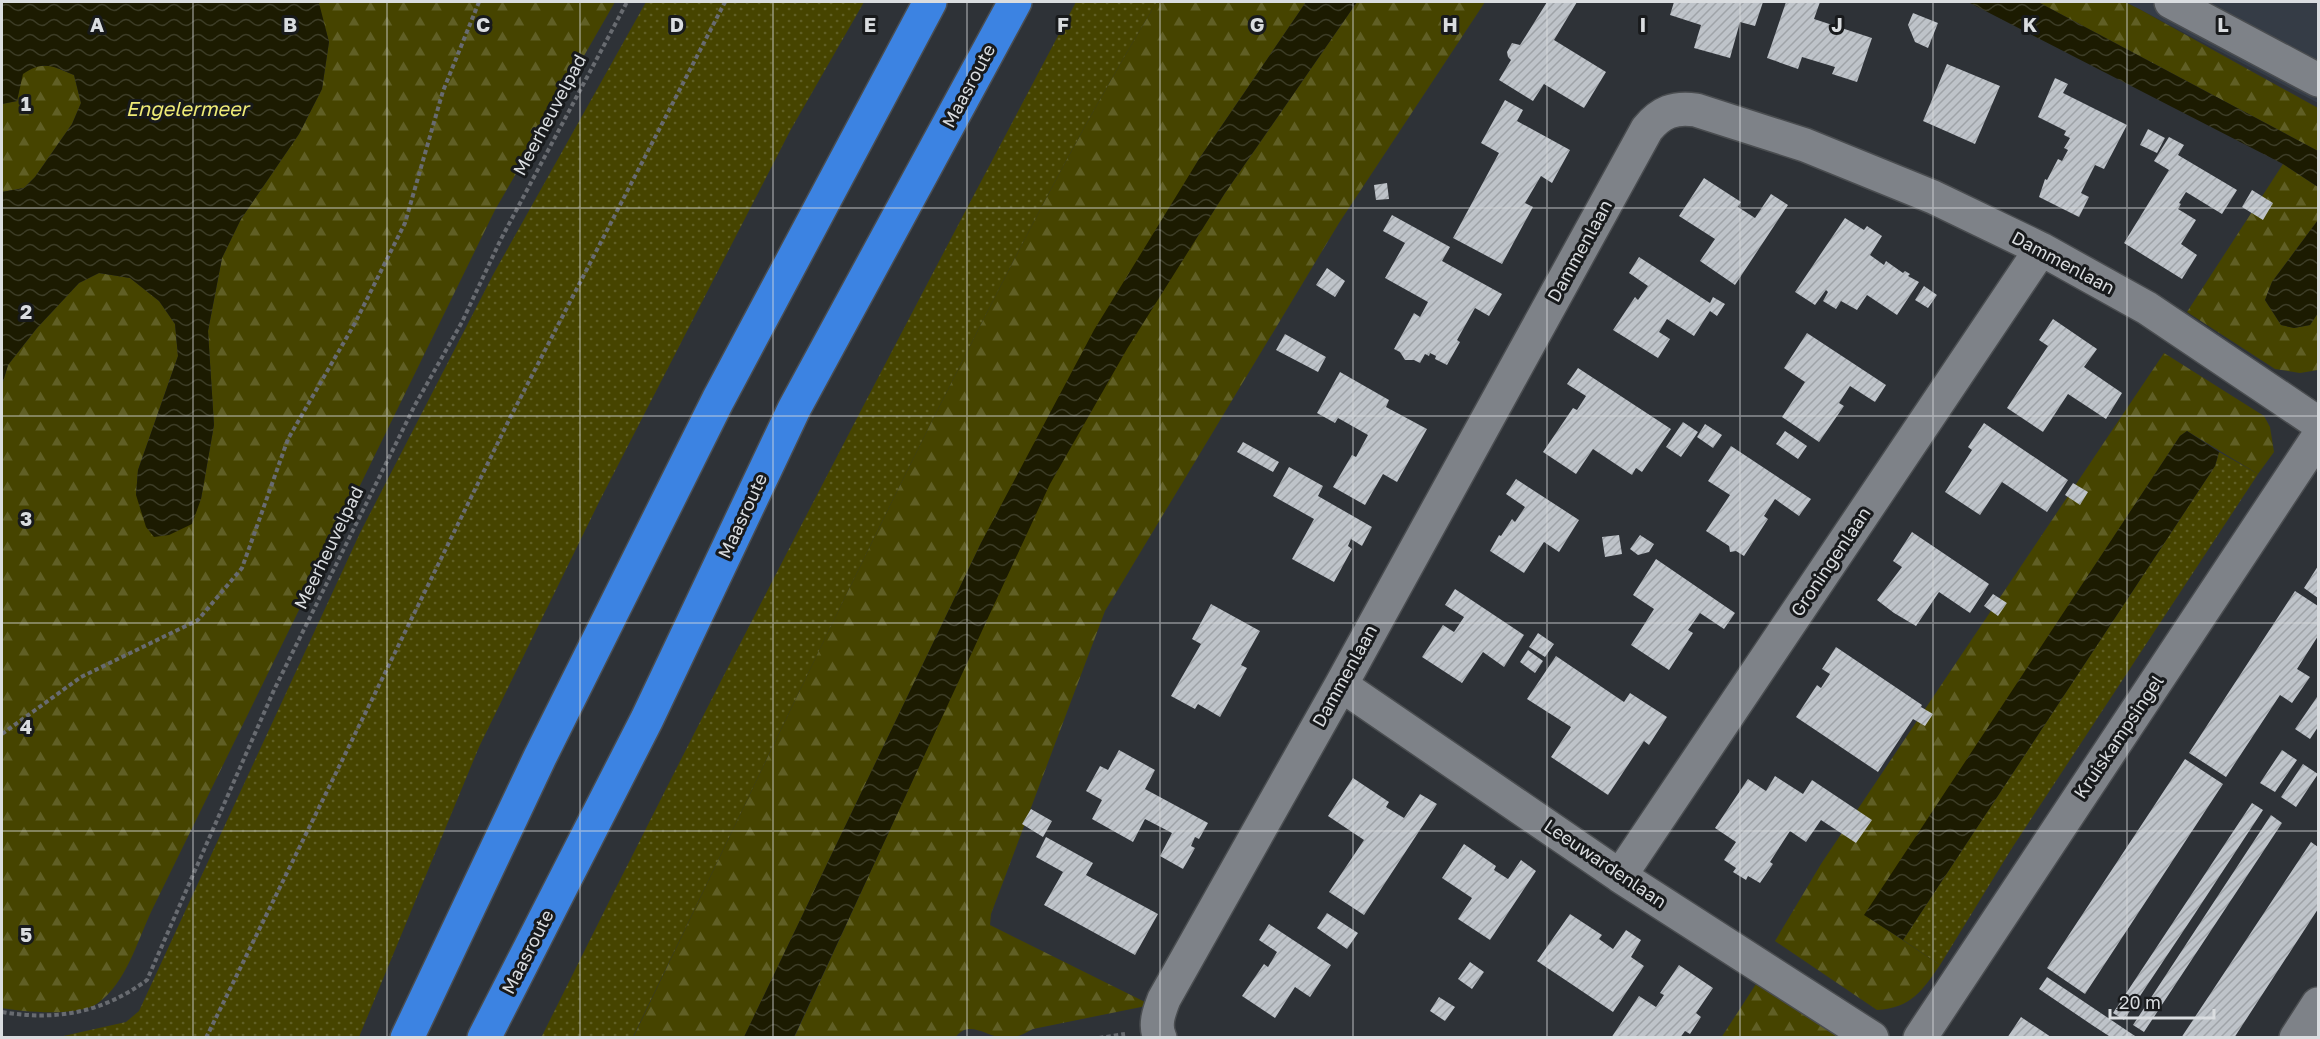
<svg xmlns="http://www.w3.org/2000/svg" width="2320" height="1039" font-family="'Golos Text',sans-serif">
  <style>
    .built { fill: #353c46 }
    .grass { fill: url(#grass-dots) }
    .forest { fill: url(#forest-firs) }
    .water { fill: url(#water-waves) }
    .building { fill: url(#building-hatch) }
    .lines { fill: none; stroke-linecap: round; stroke-linejoin: round }
    .minor-casing { stroke: #4a4d50; stroke-width: 36 }
    .highway-casing { stroke: #4a4d50; stroke-width: 36 }
    .path { stroke: #686b70; stroke-width: 4; stroke-dasharray: 4.5 3; stroke-linecap: butt }
    .minor { stroke: #7e8288; stroke-width: 33 }
    .highway { stroke: #3c83e2; stroke-width: 33 }
    .grid { fill: none; stroke: #dadde0; stroke-width: 1.5; stroke-opacity: 0.55 }
    .labels { text-anchor: middle; stroke-width: 6; stroke-linejoin: round; paint-order: stroke }
    .street-label { font-size: 18px; fill: #dadde0; stroke: #181a1c }
    .water-label { font-size: 20px; font-style: italic; fill: #efeb76; stroke: #181a1c }
    .grid-label { font-size: 20px; text-anchor: middle; font-weight: bold; fill: #dadde0; stroke: #181a1c; stroke-width: 6; stroke-linejoin: round; paint-order: stroke }
  </style>
  <defs>
    <pattern id="grass-dots" width="8" height="8" patternUnits="userSpaceOnUse" patternTransform="scale(1.5)"><rect width="8" height="8" fill="#464400"/><path d="M2 2h.1M6 6h.1" fill="none" stroke="#605f25" stroke-width="1.8" stroke-linecap="round"/></pattern>
    <pattern id="forest-firs" width="22" height="20" patternUnits="userSpaceOnUse" patternTransform="scale(1.5)"><rect width="22" height="20" fill="#464400"/><path d="M5 1l3.5 6h-7zM16 11l3.5 6h-7z" fill="#605f25"/></pattern>
    <pattern id="water-waves" width="16" height="10" patternUnits="userSpaceOnUse" patternTransform="scale(1.5)"><rect width="16" height="10" fill="#1c1b01"/><path d="M0 5q4-4 8 0t8 0" fill="none" stroke="#3c3c26"/></pattern>
    <pattern id="building-hatch" width="6" height="6" patternUnits="userSpaceOnUse" patternTransform="scale(1.5)"><rect width="6" height="6" fill="#bec3c9"/><path d="M-1 1l2-2M0 6l6-6M5 7l2-2" fill="none" stroke="#9fa3a8"/></pattern>
  </defs>
  <rect width="100%" height="100%" fill="#2e3237"/>
  <!-- built -->
  <path class="built" d="M2125 2H2318V103L2141 10Z"/>
  <!-- grass -->
  <path class="grass" d="M646 2H864L790 131 599 502 479 747 359 1037H59L126 1022 139 1011 360 533 494 273Z
    M1076 2H1157C1074 138 1003 281 931 423 829 627 732 832 633 1037L541 1038C714 689 894 345 1076 2Z
    M2219 452 2258 474 2012 848 1940 965 1903 940 2215 466Z"/>
  <!-- forest -->
  <path class="forest" d="M318 2H615L495 210 151 912C137 942 126 983 98 1003 79 1017 24 1012 2 1008V385L8 365 37 328 79 283 99 273 130 278 159 301 175 324 178 356 138 470 136 495 201 499 214 425 208 331 222 258 241 219 299 134 322 89 329 42Z
    M1157 2H1306L1199 159 981 543 744 1037 633 1038C732 832 829 627 931 423 1003 281 1074 138 1157 2Z
    M1357 2H1485L1339 223 1105 611 991 914 990 925 1151 1005 1033 1029C1022 1035 1014 1039 1000 1037 986 1036 968 1019 955 1038H794L1049 484 1126 349 1225 193Z
    M2038 2H2125L2141 10 2318 108V151Z
    M34 66H52L74 75 81 103 72 124 35 177 24 188 2 192V104L17 101 22 74Z
    M2283 164 2318 187V220L2272 282 2265 300 2281 325 2294 328 2310 325 2318 313V370L2300 373 2275 369 2187 312Z
    M2164 353 2264 416 2270 427 2274 452 2258 474 2187 431 2180 436 1865 915 1940 965C1922 991 1911 1008 1877 1010L1775 941 1821 864Z
    M1758 981 1840 1037 1721 1038Z"/>
  <!-- water -->
  <path class="water" d="M2 2 319 3 329 42 322 89 299 134 241 219 222 258 208 331 214 425 201 499 192 524 169 535 154 537 146 527 136 495 138 470 178 356 175 324 159 301 130 278 99 273 79 283 37 328 8 365 2 385V192L24 188 35 177 72 124 81 103 74 75C53 66 43 60 23 74L17 101 2 104Z
    M1306 2H1357L1225 193 1127 349 1050 484 794 1037H744L981 543 1094 330 1199 159Z
    M1968 2H2038L2318 151V187L2283 164Z
    M2318 220V313L2310 325 2294 328 2281 325 2265 300 2272 282Z
    M2187 431 2219 452 2215 466 1903 940 1864 915 2180 436Z"/>
  <!-- building -->
  <path class="building" d="M1547 2H1577L1554 40 1606 72 1584 108 1544 84 1533 101 1499 80 1511 60 1508 57 1507 52 1512 43 1520 45Z
    M1674 2H1763L1755 26 1740 22 1730 58 1694 48 1701 25 1670 15Z
    M1786 2H1820L1814 19 1872 38 1857 82 1832 74 1835 67 1802 57 1798 69 1767 58Z
    M1913 13 1938 23 1928 48 1915 42 1908 25Z
    M1947 64 2000 86 1975 144 1923 121Z
    M2055 78 2068 84 2063 93 2127 125 2104 169 2095 165 2081 193 2089 197 2079 217 2039 197 2045 179 2047 180 2058 159 2062 161 2068 150 2064 148 2070 138 2064 135 2066 131 2038 117Z
    M1505 100 1523 110 1517 121 1570 150 1552 183 1541 176 1525 203 1533 207 1502 264 1453 238 1499 153 1481 143Z
    M2148 129 2165 138 2157 153 2140 145Z
    M2169 137 2184 145 2178 155 2237 190 2222 214 2186 192 2179 203 2181 204 2178 209 2196 220 2181 244 2197 255 2182 279 2124 243 2169 170 2154 161Z
    M1704 178 1741 202 1738 207 1755 218 1771 194 1788 205 1735 285 1700 261 1715 239 1679 216Z
    M1387 183 1389 199 1376 200 1374 185Z
    M2252 190 2273 203 2263 220 2242 207Z
    M1392 215 1450 247 1442 261 1502 294 1489 316 1475 308 1457 340 1460 342 1447 365 1435 359 1436 356 1430 353 1429 356 1425 354 1420 363 1414 360H1405L1400 352 1394 349 1414 313 1420 317 1428 302 1385 278 1405 243 1383 231Z
    M1845 218 1864 230 1867 226 1882 236 1870 255 1884 265 1886 261 1903 273 1905 271 1910 274 1908 276 1919 282 1897 315 1867 295 1857 310 1841 301 1836 309 1823 301 1828 292 1826 290 1815 305 1795 292Z
    M1639 257 1710 303 1713 297 1725 304 1717 316 1710 311 1694 336 1667 319 1659 332 1670 339 1658 358 1613 330 1635 297 1638 300 1648 286 1629 273Z
    M1327 268 1345 281 1335 297 1316 285Z
    M1924 286 1937 295 1928 308 1915 300Z
    M2053 319 2097 349 2084 367 2122 393 2106 419 2068 394 2043 432 2007 408 2048 346 2039 340Z
    M1807 333 1886 385 1875 402 1850 386 1839 403 1844 406 1819 442 1782 417 1805 382 1784 368Z
    M1285 334 1326 357 1318 372 1276 350Z
    M1578 368 1671 429 1642 472 1636 468 1632 475 1593 449 1576 474 1543 452 1573 408 1577 410 1586 396 1567 384Z
    M1340 372 1389 400 1386 407 1427 429 1397 482 1383 474 1365 505 1333 487 1352 455 1356 457 1368 435 1338 418 1335 423 1317 413Z
    M1683 422 1698 432 1681 457 1666 447Z
    M1984 423 2068 480 2047 512 2002 482 1980 515 1945 492 1972 450 1968 447Z
    M1705 424 1722 435 1713 448 1697 437Z
    M1785 431 1807 446 1798 459 1776 444Z
    M1243 442 1279 462 1273 472 1237 452Z
    M1731 446 1811 499 1799 516 1775 499 1764 516 1768 519 1744 556 1736 551 1730 552 1729 546 1706 531 1730 495 1708 481Z
    M1289 467 1323 486 1318 496 1372 527 1362 546 1351 539 1348 546 1352 549 1334 582 1292 559 1314 519 1273 496Z
    M1516 479 1579 520 1559 552 1544 542 1524 573 1490 551 1499 535 1501 536 1512 519 1515 522 1525 507 1506 494Z
    M2073 483 2088 492 2080 505 2065 495Z
    M1912 532 1989 584 1970 613 1939 592 1916 626 1894 613 1877 600 1902 567 1893 561Z
    M1619 535 1622 554 1605 557 1602 537Z
    M1640 535 1654 544 1649 552 1638 555 1630 549Z
    M1656 559 1735 613 1724 629 1700 613 1688 630 1693 633 1669 670 1631 645 1654 609 1633 595Z
    M2318 566V598L2304 588Z
    M1455 589 1524 635 1504 667 1483 652 1462 683 1422 657 1443 625 1454 632 1464 617 1445 605Z
    M2295 591 2318 606V636L2297 669 2310 677 2292 703 2280 695 2226 777 2189 753Z
    M1993 594 2007 603 1998 616 1984 606Z
    M1211 604 1260 631 1241 665 1247 668 1220 717 1198 704 1195 709 1171 696 1201 644 1192 639Z
    M1538 633 1554 644 1545 657 1529 647Z
    M1836 647 1922 705 1921 707 1933 714 1925 726 1913 719 1878 772 1796 717 1817 685 1821 688 1830 674 1822 669Z
    M1528 650 1543 661 1535 673 1520 662Z
    M1556 656 1624 702 1630 693 1667 717 1649 745 1644 741 1608 795 1551 757 1571 727 1527 699Z
    M2317 697 2318 727 2310 739 2295 729Z
    M1119 750 1155 770 1145 789 1208 823 1199 839 1195 837 1191 846 1195 848 1183 869 1160 856 1172 833 1145 819 1133 842 1092 819 1102 800 1086 791 1100 766 1108 770Z
    M2282 750 2297 760 2275 792 2260 783Z
    M2185 759 2223 784 2085 994 2047 968Z
    M2303 764 2318 774 2296 807 2281 797Z
    M1775 776 1803 794 1812 780 1872 820 1856 843 1821 820 1806 842 1790 831 1770 862 1773 864 1760 883 1748 876 1746 880 1733 872 1736 868 1724 860 1736 842 1715 828 1748 779 1766 791Z
    M1353 778 1389 802 1386 807 1404 818 1420 794 1437 804 1364 915 1329 892 1364 840 1328 816Z
    M2252 803 2263 810 2194 915 2124 1020 2113 1013Z
    M1031 809 1052 821 1043 837 1022 824Z
    M2271 815 2282 823 2144 1032 2133 1025Z
    M1046 837 1093 863 1086 875 1158 914 1135 955 1044 905 1063 872 1036 857Z
    M2311 842 2318 847V909L2234 1038H2181Z
    M1464 844 1496 866 1494 870 1508 879 1521 860 1536 871 1490 940 1458 919 1472 898 1442 878Z
    M1327 913 1358 933 1347 949 1317 928Z
    M1570 914 1602 935 1599 939 1613 949 1626 930 1641 940 1631 957 1644 966 1613 1012 1537 961Z
    M1269 924 1331 965 1310 997 1295 987 1275 1018 1242 996 1264 964 1268 967 1277 952 1259 940Z
    M1470 962 1484 972 1472 989 1458 979Z
    M1679 965 1713 988 1696 1013 1701 1017 1690 1034 1685 1031 1680 1038H1611L1639 996 1656 1007 1664 995 1660 993Z
    M2047 977 2074 995 2138 1038H2112L2092 1025 2039 989Z
    M1439 997 1455 1007 1445 1021 1430 1011Z
    M2021 1017 2048 1035 2052 1038H2007Z"/>
  <g class="lines">
    <!-- minor casing -->
    <g class="minor-casing">
      <path id="minor" d="M2171 2 2318 80
        M1341 685 1620 876 1872 1038
        M1620 876 2041 249
        M1160 1038C1154 1025 1159 1012 1164 999L1341 685 1647 129C1661 112 1674 107 1696 110L1805 145 1933 197 2041 249 2147 308 2318 423
        M1920 1038 2318 437
        M2296 1038 2318 1004"/>
    </g>
    <!-- highway casing -->
    <g class="highway-casing">
      <path id="highway" d="M407 1038 540 757 718 400 930 2
        M484 1038 647 719 794 409 1015 2"/>
    </g>
    <!-- path -->
    <path class="path" d="M2 734 81 677 198 620 242 568 288 439 355 323 405 223 443 91 479 2
      M2 1012C56 1021 102 1013 147 980L274 690 415 405 462 322 501 239 627 2
      M206 1038 510 418 725 2
      M1099 1038 1125 1034"/>
    <!-- minor -->
    <use href="#minor" class="minor"/>
    <!-- highway -->
    <use href="#highway" class="highway"/>
  </g>
  <!-- grid -->
  <path class="grid" d="M193 2V1038M387 2V1038M580 2V1038M773 2V1038M967 2V1038M1160 2V1038M1353 2V1038M1547 2V1038M1740 2V1038M1933 2V1038M2127 2V1038M2 208H2318M2 416H2318M2 623H2318M2 831H2318"/>
  <g class="labels">
    <!-- street labels -->
    <g class="street-label">
      <text transform="translate(969 86) rotate(-62)" y="6">Maasroute</text>
      <text transform="translate(550 115) rotate(-62)" y="6">Meerheuvelpad</text>
      <text transform="translate(1580 251) rotate(-61)" y="6">Dammenlaan</text>
      <text transform="translate(2063 263) rotate(28)" y="6">Dammenlaan</text>
      <text transform="translate(743 516) rotate(-65)" y="6">Maasroute</text>
      <text transform="translate(329 548) rotate(-64)" y="6">Meerheuvelpad</text>
      <text transform="translate(1831 562) rotate(-56)" y="6">Groningenlaan</text>
      <text transform="translate(1345 676) rotate(-61)" y="6">Dammenlaan</text>
      <text transform="translate(2119 737) rotate(-56)" y="6">Kruiskampsingel</text>
      <text transform="translate(1605 864) rotate(34)" y="6">Leeuwardenlaan</text>
      <text transform="translate(528 952) rotate(-63)" y="6">Maasroute</text>
    </g>
    <!-- water labels -->
    <g class="water-label">
      <text x="187" y="116">Engelermeer</text>
    </g>
  </g>
  <g class="grid-label">
    <text x="97" y="32">A</text>
    <text x="290" y="32">B</text>
    <text x="483" y="32">C</text>
    <text x="677" y="32">D</text>
    <text x="870" y="32">E</text>
    <text x="1063" y="32">F</text>
    <text x="1257" y="32">G</text>
    <text x="1450" y="32">H</text>
    <text x="1643" y="32">I</text>
    <text x="1837" y="32">J</text>
    <text x="2030" y="32">K</text>
    <text x="2223" y="32">L</text>
    <text x="26" y="111">1</text>
    <text x="26" y="319">2</text>
    <text x="26" y="526">3</text>
    <text x="26" y="734">4</text>
    <text x="26" y="942">5</text>
  </g>
  <!-- border -->
  <rect width="2320" height="1039" fill="none" stroke="#dadde0" stroke-width="6"/>
  <!-- scale -->
  <path d="M2110 1009v9h104v-9" fill="none" stroke="#dadde0" stroke-width="3"/>
  <text x="2119" y="1009" font-size="18" fill="#dadde0" stroke="#181a1c" stroke-width="4.5" paint-order="stroke">20 m</text>
</svg>
